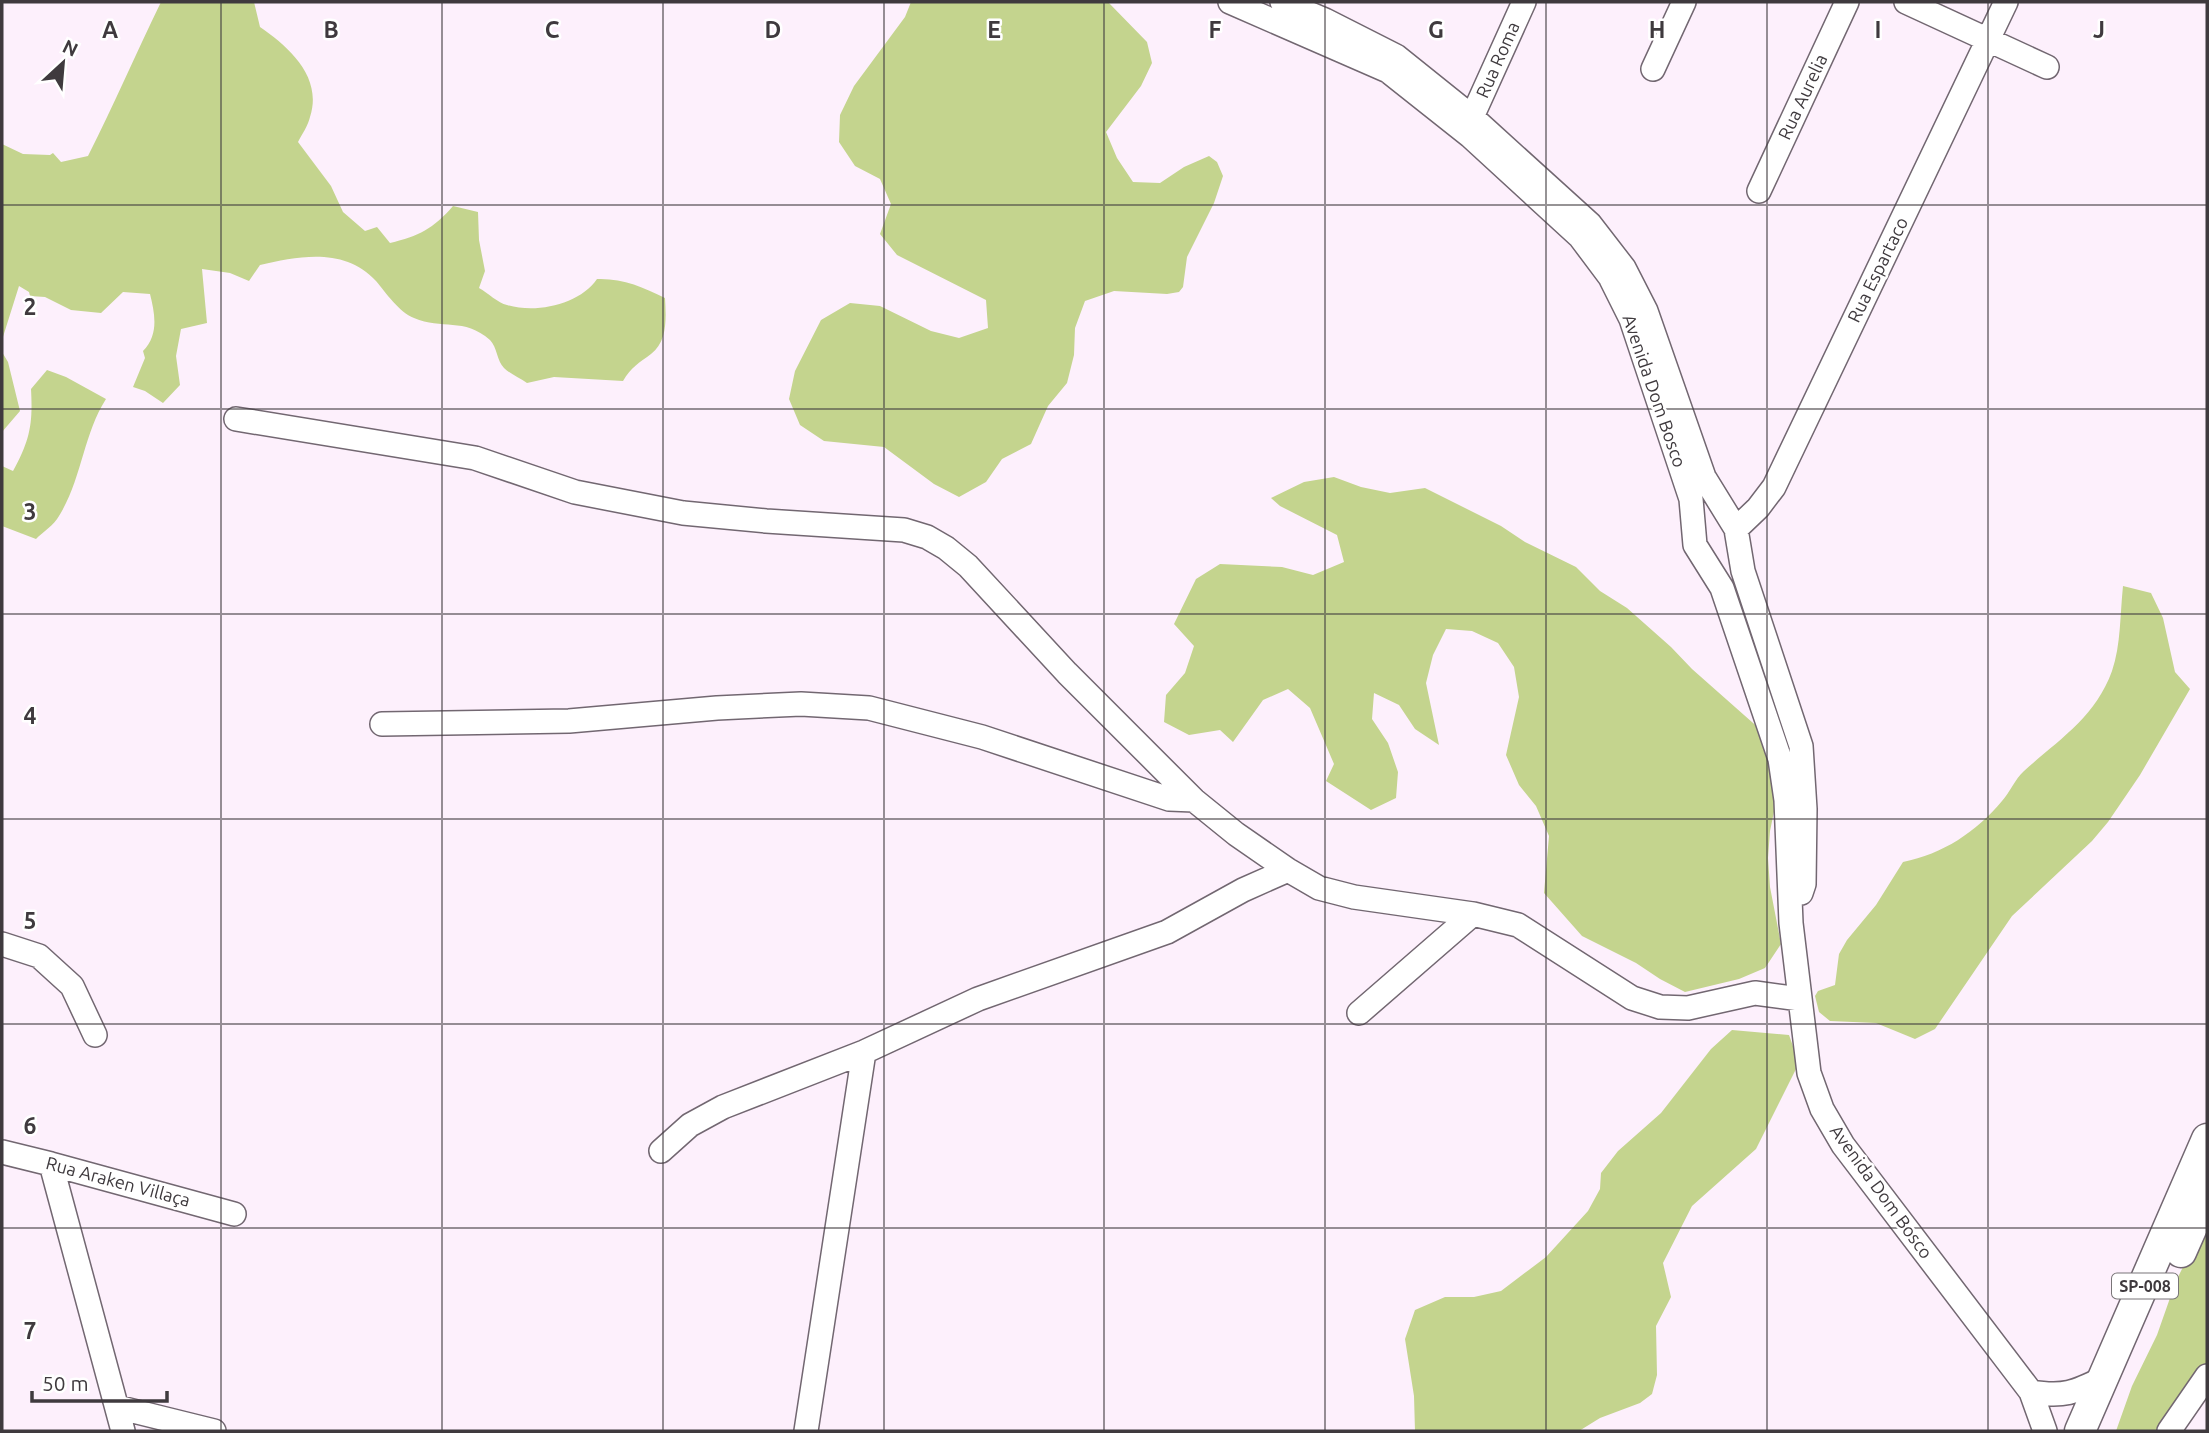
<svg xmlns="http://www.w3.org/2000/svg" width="2209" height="1433" font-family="Ubuntu,sans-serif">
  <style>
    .green { fill: #c4d48e }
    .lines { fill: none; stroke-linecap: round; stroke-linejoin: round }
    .minor-casing { stroke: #726771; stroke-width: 26 }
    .major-casing { stroke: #726771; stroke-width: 33 }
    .minor { stroke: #fff; stroke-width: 23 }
    .major { stroke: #fff; stroke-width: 30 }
    .grid { fill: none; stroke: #3f3a3e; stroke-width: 2; stroke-opacity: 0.55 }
    .labels { text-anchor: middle; stroke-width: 5; stroke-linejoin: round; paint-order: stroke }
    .shield { fill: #fff; stroke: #797578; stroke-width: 2 }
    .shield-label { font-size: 16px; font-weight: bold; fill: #3f3a3e }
    .street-label { font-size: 18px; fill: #3f3a3e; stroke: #fff }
    .grid-label { font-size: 23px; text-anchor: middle; font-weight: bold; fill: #3f3a3e; stroke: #fff; stroke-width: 5; stroke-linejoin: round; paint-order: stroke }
  </style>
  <rect width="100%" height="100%" fill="#fdf0fc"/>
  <!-- green -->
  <path class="green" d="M161 2H254L260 27C289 47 323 77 310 117 308 126 302 134 298 142L331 186 343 212 365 231 377 227 390 243C419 236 433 229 453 206L478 212 479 240 485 271 479 288C488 293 498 303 507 305 537 314 580 304 597 279 622 278 643 287 665 298 666 317 668 341 651 354 639 363 631 367 623 381L554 377 527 383C520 378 510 374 504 368 497 361 497 347 490 340 464 317 442 330 414 318 399 312 386 293 376 281 345 247 299 256 260 265L249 281 230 273 202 269 207 323 181 329 176 356 180 385 163 403 145 391 133 387 145 358 143 351C159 335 155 314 150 294L123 292 101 313 71 310 45 297 30 296 29 292 19 286 2 340V144L23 154 50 155 53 153 61 162 88 156C114 105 136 53 161 2Z
    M911 2H1108L1147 42 1152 63 1141 86 1106 132 1117 158 1133 182 1160 183 1184 167 1209 156 1217 162 1223 176 1214 203 1187 257 1183 287 1179 292 1167 294 1114 291 1085 301 1075 328 1074 355 1067 383 1048 406 1031 444 1002 459 986 482 959 497 934 484 884 447 824 441 800 425 789 399 795 371 821 320 850 303 880 306 931 331 959 338 988 328 986 300 897 255 880 234 891 204 880 179 855 166 839 142 840 115 854 86 905 17Z
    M2 352 8 362 20 411 2 432Z
    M47 370 66 377 106 399C83 435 82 479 59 516 54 525 43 532 36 539L2 526V466L13 471C30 440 33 424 31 389Z
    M1334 477 1361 487 1390 493 1425 488 1501 526 1525 542 1576 567 1600 591 1627 608 1671 647 1692 669 1770 738 1776 802 1770 831 1768 858 1770 887 1781 944 1765 968 1739 979 1685 992 1660 979 1636 963 1582 936 1544 893 1549 836 1536 806 1519 785 1506 755 1519 697 1514 667 1498 643 1472 631 1446 629 1433 655 1426 683 1439 745 1415 729 1399 705 1374 693 1372 719 1388 743 1398 772 1396 798 1371 810 1326 781 1334 764 1310 708 1288 689 1263 700 1233 742 1220 730 1189 735 1164 722 1166 695 1185 673 1194 646 1174 624 1196 579 1220 564 1282 567 1313 575 1344 562 1337 535 1280 506 1271 498 1304 482Z
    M2123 586 2151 593 2163 618 2175 672 2190 689 2140 775 2108 822 2092 841 2012 916 1935 1029 1915 1039 1876 1023 1830 1021 1819 1012 1815 996 1818 991 1835 985 1839 954 1847 940 1876 905 1903 862C1943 854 1976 832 2002 801 2010 792 2015 779 2024 771 2058 740 2095 718 2112 671 2121 645 2120 614 2123 586Z
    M1732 1030 1789 1035 1799 1063 1756 1149 1692 1206 1663 1263 1671 1297 1656 1326 1657 1375 1652 1394 1640 1403 1600 1418 1579 1431H1415L1414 1396 1405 1339 1415 1310 1445 1297H1474L1501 1291 1546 1257 1588 1211 1600 1189 1601 1173 1618 1151 1661 1113 1711 1049Z
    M2207 1227V1371L2177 1431H2116L2132 1386 2157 1335 2176 1281 2189 1255Z"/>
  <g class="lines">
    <!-- minor casing -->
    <g class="minor-casing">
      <path id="minor" d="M1230 2 1388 71 1470 136 1580 237 1610 277 1631 319 1691 499 1695 545 1722 588 1780 759 1786 800 1791 923 1809 1073 1822 1109 1843 1145 2031 1392 2045 1431
        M1282 2 1325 20 1396 56 1472 117 1590 224 1624 268 1646 311 1704 477 1736 529 1743 571 1801 746 1805 809 1804 884 1801 893
        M1906 2 2047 67
        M1653 69 1684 2
        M1472 117 1524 2
        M1759 191 1847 2
        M236 419 475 458 575 492 683 513 766 521 904 530 927 537 946 548 968 566 1067 673 1194 800 1236 834 1288 870 1319 888 1354 897 1473 914 1518 925 1632 998 1660 1007 1688 1008 1755 993 1800 999
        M1736 529 1758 508 1774 487 2006 2
        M382 724 569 721 717 708 801 704 869 708 982 737 1169 799 1194 800
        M2 944 39 956 72 986 95 1035
        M1359 1013 1473 914
        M661 1151 690 1125 723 1107 864 1052 978 999 1167 932 1243 890 1288 870
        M2 1152 51 1164 234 1214
        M51 1164 123 1431
        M2031 1392C2064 1397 2074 1393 2104 1378
        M117 1407 214 1431
        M806 1431 864 1052
        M2169 1431 2207 1376"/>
    </g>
    <!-- major casing -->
    <g class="major-casing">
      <path id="major" d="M2181 1252 2207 1193
        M2080 1431 2207 1139"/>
    </g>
    <!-- minor -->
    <use href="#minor" class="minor"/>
    <!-- major -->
    <use href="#major" class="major"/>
  </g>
  <!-- grid -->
  <path class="grid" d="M221 2V1431M442 2V1431M663 2V1431M884 2V1431M1104 2V1431M1325 2V1431M1546 2V1431M1767 2V1431M1988 2V1431M2 205H2207M2 409H2207M2 614H2207M2 819H2207M2 1024H2207M2 1228H2207"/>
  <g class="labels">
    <!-- shield labels -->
    <rect class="shield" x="2112" y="1273.5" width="66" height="25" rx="5"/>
    <g class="shield-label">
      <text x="2145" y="1292">SP-008</text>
    </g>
    <!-- street labels -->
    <g class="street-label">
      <text transform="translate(1498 60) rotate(-66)" y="6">Rua Roma</text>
      <text transform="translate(1803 97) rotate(-65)" y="6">Rua Aurelia</text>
      <text transform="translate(1878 270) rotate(-64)" y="6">Rua Espartaco</text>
      <text transform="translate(1654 391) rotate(71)" y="6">Avenida Dom Bosco</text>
      <text transform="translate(118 1182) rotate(15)" y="6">Rua Araken Villaça</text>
      <text transform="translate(1881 1192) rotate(54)" y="6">Avenida Dom Bosco</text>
    </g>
  </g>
  <g class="grid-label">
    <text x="110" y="38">A</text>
    <text x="331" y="38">B</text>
    <text x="552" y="38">C</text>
    <text x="773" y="38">D</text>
    <text x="994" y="38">E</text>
    <text x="1215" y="38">F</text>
    <text x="1436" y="38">G</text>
    <text x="1657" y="38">H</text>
    <text x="1878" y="38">I</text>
    <text x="2099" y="38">J</text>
    <text x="30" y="315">2</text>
    <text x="30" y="520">3</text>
    <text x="30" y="724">4</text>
    <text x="30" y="929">5</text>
    <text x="30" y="1134">6</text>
    <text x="30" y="1339">7</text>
  </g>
  <!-- border -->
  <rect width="2209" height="1433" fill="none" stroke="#3f3a3e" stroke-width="7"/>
  <!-- north arrow -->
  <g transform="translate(63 63) rotate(26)" stroke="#ffffff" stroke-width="5" paint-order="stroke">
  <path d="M0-5L12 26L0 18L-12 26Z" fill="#3f3a3e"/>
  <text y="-10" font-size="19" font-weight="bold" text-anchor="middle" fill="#3f3a3e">N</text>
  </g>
  <!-- scale -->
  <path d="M32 1391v10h135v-10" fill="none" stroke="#3f3a3e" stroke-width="3.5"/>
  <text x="42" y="1391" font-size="21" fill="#3f3a3e" stroke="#ffffff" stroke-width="5" paint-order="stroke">50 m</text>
</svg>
